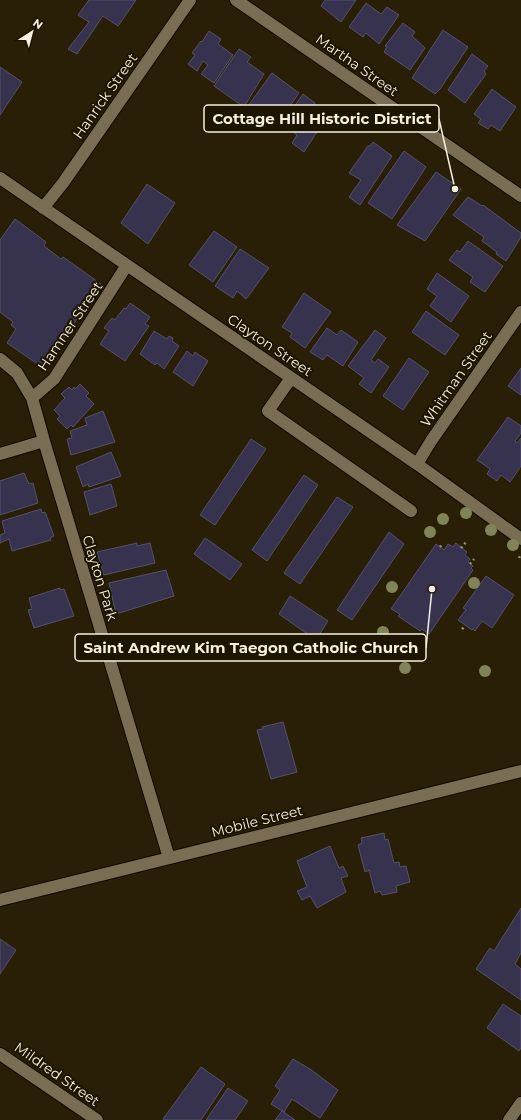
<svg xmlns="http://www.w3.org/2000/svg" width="521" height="1120" font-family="Montserrat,sans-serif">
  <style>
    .building { fill: #37324e; stroke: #55516b }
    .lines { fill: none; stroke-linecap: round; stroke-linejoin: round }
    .minor-casing { stroke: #110800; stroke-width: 14 }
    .path { stroke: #98917d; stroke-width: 2.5; stroke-dasharray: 2 3; stroke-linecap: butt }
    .minor { stroke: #796e53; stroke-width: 12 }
    .tree { fill: #808458 }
    .labels { text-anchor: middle; stroke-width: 4; stroke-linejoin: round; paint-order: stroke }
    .street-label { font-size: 14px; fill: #f5f0e0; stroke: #1e1500 }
    .leader { fill: none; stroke: #f5f0e0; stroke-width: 1.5 }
    .callout-dot { fill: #f5f0e0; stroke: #1e1500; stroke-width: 1.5 }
    .callout { fill: #1e1500; stroke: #f5f0e0; stroke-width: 1.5 }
    .callout-label { font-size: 15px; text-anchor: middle; font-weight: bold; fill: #f5f0e0 }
  </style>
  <rect width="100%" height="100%" fill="#281f06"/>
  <!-- building -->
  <path class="building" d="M89 0H136L118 26 103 16 77 54 68 49 89 22 78 15Z
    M325 0H356L341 22 321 6Z
    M366 3 381 14 387 7 399 15 379 44 366 33 363 37 349 27Z
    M403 23 415 32 412 36 425 48 410 70 384 52 387 47 385 46Z
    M443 30 468 47 440 89 435 94 412 78Z
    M209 31 221 39 218 44 233 55 214 83 201 74 208 65 203 61 197 71 188 64 195 55 192 53 201 41 202 42Z
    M239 49 251 57 247 62 264 74 244 107 214 86Z
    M472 54 488 66 484 71 486 74 465 103 448 90Z
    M0 67 22 82 0 115Z
    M272 73 299 93 272 132 245 110Z
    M492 89 516 107 500 131 491 125 488 129 478 123 481 119 474 114Z
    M303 94 315 103 312 108 326 118 304 152 292 143 297 135 282 124Z
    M373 142 392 156 360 205 349 197 361 180 349 173 368 146H370Z
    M404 151 426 167 392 219 368 203Z
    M436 172 461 189 425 241 397 225Z
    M147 184 175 203 148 244 121 223Z
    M468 197 482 206 483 205 521 233V237L506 261 496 254 497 252 482 241 484 237 453 215Z
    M15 219 46 242 44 246 61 259 63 257 101 284 53 354 42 367 7 343 16 329 11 325 13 322 0 312V240Z
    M214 231 237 247 213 282 189 265Z
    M468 241 503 266 485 292 470 282 473 277 449 260 457 250 460 252Z
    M240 249 269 268 246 299 237 291 233 298 215 286Z
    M437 273 469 296 451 322 430 306 437 296 427 289Z
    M304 293 331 312 305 348 290 337 292 333 282 327Z
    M130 303 150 317 145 324 149 326 125 361 100 344 109 331 104 328 112 318 115 320 124 308 126 309Z
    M426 311 459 335 445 355 412 332Z
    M327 328 337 335 341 330 358 342 343 366 327 355 323 360 310 352Z
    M375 330 386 338 371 360 375 363 378 359 389 367 371 393 359 384 364 378 348 366Z
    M154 331 167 339 169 336 173 338 172 341 179 346 164 369 157 363 155 365 140 354Z
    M187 351 193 356 195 352 208 361 193 386 173 372Z
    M409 358 429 372 403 410 383 396Z
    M521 368V395L508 386Z
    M80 384 89 393 86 396 94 404 73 427 71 425 67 429 57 419 60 416 54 410 65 398 61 394 69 387 72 390 74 387 75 389Z
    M103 411 115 442 71 455 67 439 72 438 70 431 87 425 85 418Z
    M508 417 521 426V433L515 441 517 443 521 438V466L510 482 501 475 497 481 487 474 490 469 477 460Z
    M251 439 266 449 215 525 200 515Z
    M111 452 121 476 89 487 88 484 83 487 76 467Z
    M24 473 29 484 33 483 38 503 0 515V481Z
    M304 475 318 485 267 561 252 550Z
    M111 484 117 506 90 515 84 492Z
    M337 497 353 507 300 584 284 573Z
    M41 509 42 513 45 512 54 536 50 538 51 540 12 551 9 539 0 543V535L5 533 2 521Z
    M389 532 404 544 352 620 337 610Z
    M205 538 242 564 230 580 194 554Z
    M137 543V546L150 543 155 563 104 575 97 552Z
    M456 543 467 552 465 555 470 559 468 562 473 566 471 568 473 570 429 634 422 629 420 631 398 616 400 614 391 609 436 544 444 550 448 544 453 547Z
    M166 570 174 596 116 614 109 583Z
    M486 576 514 595 492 628 482 621 475 631 473 629 472 630 458 620 466 610 463 608Z
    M60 588V590L64 589 74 616 34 628 28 610 32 609 29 598Z
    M290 596 328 621 316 640 279 614Z
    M283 722 297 772 271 779 257 730 263 729 262 727Z
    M384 833 385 840 388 839 394 863 399 862 400 867 406 866 410 882 396 886 397 892 382 895 380 891 375 893 369 870 365 872 358 845 362 843 361 838Z
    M330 846 339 868 343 866 348 876 341 878 346 892 317 908 310 896 302 900 297 891 307 887 297 861Z
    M521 908V953L515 964 521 969V1000L476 969 490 948 494 951Z
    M0 939 16 950 0 974Z
    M503 1004 521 1016V1048L519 1051 487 1028Z
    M293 1059 310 1069 338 1090 320 1118 292 1099 284 1112 271 1104 280 1090 275 1086Z
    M201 1067 225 1084 201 1120H164L163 1119Z
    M228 1088 248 1101 235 1120H206Z
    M282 1111 295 1120H275Z"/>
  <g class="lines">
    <!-- minor casing -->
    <g class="minor-casing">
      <path id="minor" d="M236 0 521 196
        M0 178 417 464 521 539
        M43 208 63 183 190 0
        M0 359 17 373 32 398 44 441 169 858
        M291 378 268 411 411 511
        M32 398 54 379 127 265
        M0 454 44 441
        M417 464 431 441 521 312
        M0 900 521 771
        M0 1054 97 1120
        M509 1120 521 1103"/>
    </g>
    <!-- path -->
    <path class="path" d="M440 547 443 543
      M461 548 466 542
      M519 558 520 556
      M470 564 474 559
      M462 629 464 627"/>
    <!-- minor -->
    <use href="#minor" class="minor"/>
  </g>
  <!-- trees -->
  <g class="tree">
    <circle cx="466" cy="513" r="6"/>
    <circle cx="443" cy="519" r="6"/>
    <circle cx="491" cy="530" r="6"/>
    <circle cx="430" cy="532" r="6"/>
    <circle cx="513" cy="545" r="6"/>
    <circle cx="474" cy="583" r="6"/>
    <circle cx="392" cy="587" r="6"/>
    <circle cx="383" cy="632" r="6"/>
    <circle cx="405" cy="668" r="6"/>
    <circle cx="485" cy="671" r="6"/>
  </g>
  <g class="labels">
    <!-- street labels -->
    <g class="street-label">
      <text transform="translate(357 65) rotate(35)" y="5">Martha Street</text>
      <text transform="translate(105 96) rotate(-55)" y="5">Hanrick Street</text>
      <text transform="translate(70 326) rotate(-56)" y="5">Hamner Street</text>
      <text transform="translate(270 345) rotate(34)" y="5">Clayton Street</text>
      <text transform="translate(456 379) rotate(-55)" y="5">Whitman Street</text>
      <text transform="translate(100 578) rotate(73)" y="5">Clayton Park</text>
      <text transform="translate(257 821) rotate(-14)" y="5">Mobile Street</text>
      <text transform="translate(57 1074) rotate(35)" y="5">Mildred Street</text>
    </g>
  </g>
  <!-- callouts -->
  <path class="leader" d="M455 189L439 119M432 589L426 648"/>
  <g class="callout-dot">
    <circle cx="455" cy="189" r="4"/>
    <circle cx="432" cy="589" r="4"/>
  </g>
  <g class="callout">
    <rect x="204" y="105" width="235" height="27" rx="4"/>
    <rect x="75" y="634" width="351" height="27" rx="4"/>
  </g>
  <g class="callout-label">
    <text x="322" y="124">Cottage Hill Historic District</text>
    <text x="251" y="653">Saint Andrew Kim Taegon Catholic Church</text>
  </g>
  <!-- north arrow -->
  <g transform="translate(32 32) rotate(36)" stroke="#1e1500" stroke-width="3" paint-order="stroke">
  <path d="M0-3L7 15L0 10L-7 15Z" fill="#f5f0e0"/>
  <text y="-6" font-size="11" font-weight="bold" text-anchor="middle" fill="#f5f0e0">N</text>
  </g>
</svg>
